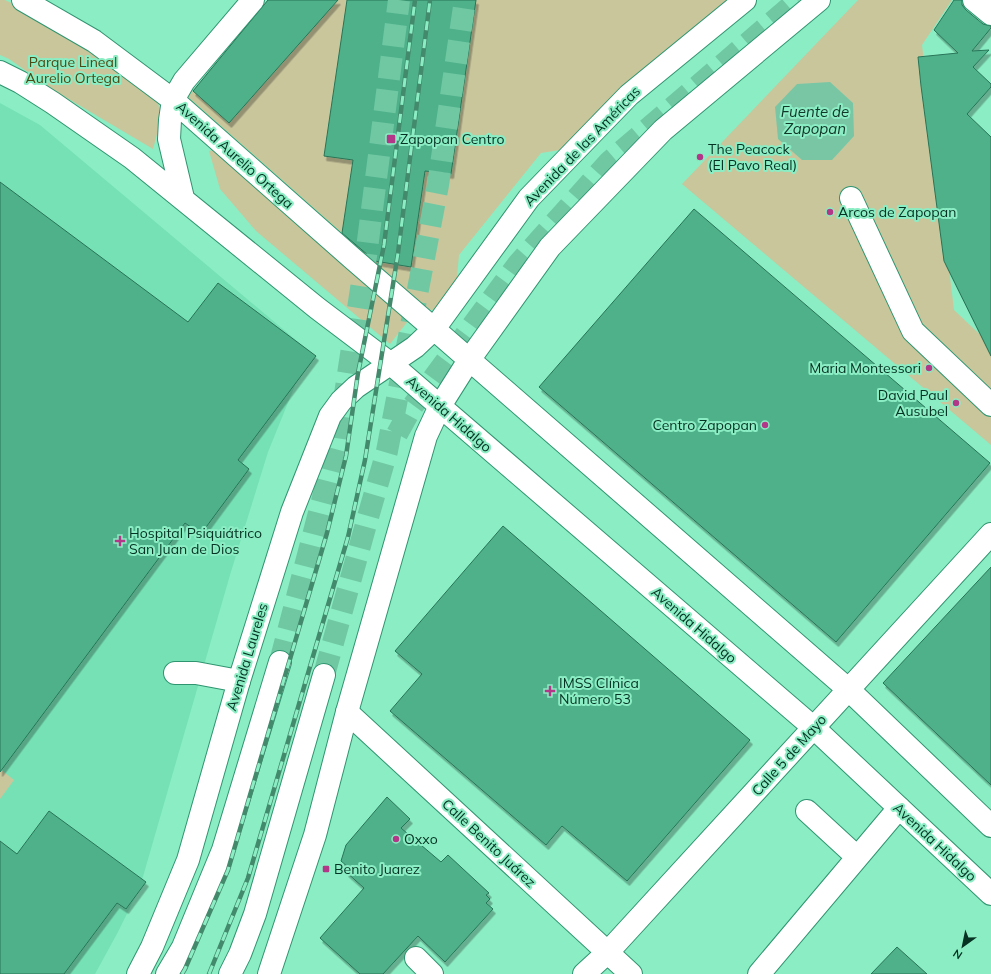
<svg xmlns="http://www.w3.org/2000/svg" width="991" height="974" font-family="Mulish,sans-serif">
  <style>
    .built { fill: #76e1b5 }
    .green { fill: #c9c69c }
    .water { fill: #79c6a5 }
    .building { fill: #4fb18a; stroke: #287457; filter: url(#shadow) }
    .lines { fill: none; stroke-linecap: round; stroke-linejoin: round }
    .major-tunnel { stroke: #70c8a3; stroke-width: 22; stroke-dasharray: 22 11; stroke-linecap: butt }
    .minor-casing { stroke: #2f9570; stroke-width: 24 }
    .major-casing { stroke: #2f9570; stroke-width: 24 }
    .minor { stroke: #fff; stroke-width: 22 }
    .major { stroke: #fff; stroke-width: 22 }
    .rail-casing { stroke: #43896c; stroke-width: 4.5 }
    .rail { stroke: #8bedc3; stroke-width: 3; stroke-dasharray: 9; stroke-linecap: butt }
    .poi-dot { fill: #b33788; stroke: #8bedc3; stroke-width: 1.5 }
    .labels { text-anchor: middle; stroke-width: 4; stroke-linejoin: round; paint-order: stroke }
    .park-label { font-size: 14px; fill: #4e4a15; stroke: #8bedc3 }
    .poi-label { font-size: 14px; fill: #053222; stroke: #8bedc3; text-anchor: start }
    .street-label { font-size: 14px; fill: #053222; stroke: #8bedc3 }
    .water-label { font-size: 15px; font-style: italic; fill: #123628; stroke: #8bedc3 }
  </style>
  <defs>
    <filter id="shadow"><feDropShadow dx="2.5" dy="4.5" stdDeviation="0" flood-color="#0004"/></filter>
  </defs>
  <rect width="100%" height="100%" fill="#8bedc3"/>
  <!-- built -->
  <path class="built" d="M0 103 40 125 309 351 268 452 230 575 140 887 118 932 95 974H0Z"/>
  <!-- green -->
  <path class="green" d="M0 0H5L30 12 156 90 161 119 153 149 55 91 9 59 0 55Z
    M268 0H732L640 77 560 150 541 153 459 255 456 288 440 309 429 310 188 97Z
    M858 0H952L922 45 954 310 991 345V445L682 184Z
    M215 150 408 321 390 344 256 231 220 189 209 151Z
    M0 769 14 780 0 799Z"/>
  <!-- water -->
  <path class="water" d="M830 82 853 103 854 136 832 160H802L778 139 775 107 797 84Z"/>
  <!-- building -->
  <path class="building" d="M268 0H338L229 123 193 91Z
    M347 0H476L451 174 425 171 411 267 375 261 342 233 353 160 324 156Z
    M954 0H962V5L966 10 983 24 991 26V28L972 51 989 50 973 67 991 84V87L967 114 991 137V356L944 261 921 86 918 57 958 53 934 30Z
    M0 182 188 322 218 283 316 356 238 460 249 469 201 534 185 523 0 772Z
    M694 209 990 463 836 642 539 387Z
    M503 526 750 740 627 881 562 826 546 845 390 711 422 674 395 651Z
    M991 567V785L883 683Z
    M387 797 410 819 401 828 441 862 448 855 489 893 486 895 490 899 486 903 493 909 445 962 418 936 383 974H360L320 938 364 888 346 872 349 868 341 861 346 845Z
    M49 811 146 882 126 909 117 903 64 974H0V841L17 854Z
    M897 947 927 974H871Z"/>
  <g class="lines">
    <!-- major-tunnel -->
    <path class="major-tunnel" d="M397 434 412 407 518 264 609 162 798 0
      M280 662 338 440 366 256 399 0
      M324 675 370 510 387 451 438 185 465 0"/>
    <!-- minor casing -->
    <g class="minor-casing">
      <path id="minor" d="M974 0 991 14
        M851 198 913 331 991 405
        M175 673H196L239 681
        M347 712 631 974
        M807 811 857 857
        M416 958 432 974
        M584 974 608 952 991 534
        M759 974 899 808"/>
    </g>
    <!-- major casing -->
    <g class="major-casing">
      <path id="major" d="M23 0 94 41 173 100 352 258 434 329 849 690 991 826
        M0 72 20 82 53 103 132 158 317 308 391 364 814 728 991 894
        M183 198 169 139 170 120 173 100 184 81 253 0
        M138 974 152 947 188 860 239 681 292 512 330 416 341 401 356 387 415 347 434 329 529 198 629 95 745 0
        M167 974 183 947 223 850 280 662
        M230 974 240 954 255 914 324 675
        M269 974 315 835 347 712 426 436 440 406 469 360 550 247 663 130 819 0"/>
    </g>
    <!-- minor -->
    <use href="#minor" class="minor"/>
    <!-- major -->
    <use href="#major" class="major"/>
    <!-- rail casing -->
    <g class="rail-casing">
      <path id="rail" d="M182 974 185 969 228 870 327 533 346 456 358 373 384 245 415 0
        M209 974 248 878 348 537 365 460 398 253 430 0"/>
    </g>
    <!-- rail -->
    <use href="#rail" class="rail"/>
  </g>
  <!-- markers -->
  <g class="poi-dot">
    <rect x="386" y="134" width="10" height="10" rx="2"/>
    <circle cx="700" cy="157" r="4"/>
    <circle cx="830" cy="212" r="4"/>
    <circle cx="929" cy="368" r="4"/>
    <circle cx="956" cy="403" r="4"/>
    <circle cx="765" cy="425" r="4"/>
    <path d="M118 535h4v4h4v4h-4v4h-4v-4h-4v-4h4z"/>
    <path d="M548 685h4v4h4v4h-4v4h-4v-4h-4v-4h4z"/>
    <circle cx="396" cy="839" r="4"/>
    <rect x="322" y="865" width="8" height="8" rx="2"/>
  </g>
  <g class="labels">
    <!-- park labels -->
    <g class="park-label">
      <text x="73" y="67">Parque Lineal<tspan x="73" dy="16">Aurelio Ortega</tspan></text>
    </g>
    <!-- poi labels -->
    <g class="poi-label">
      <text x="400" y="144">Zapopan Centro</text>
      <text x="708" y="154">The Peacock<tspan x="708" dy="16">(El Pavo Real)</tspan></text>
      <text x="838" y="217">Arcos de Zapopan</text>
      <text x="921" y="373" text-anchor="end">Maria Montessori</text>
      <text x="948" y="400" text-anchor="end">David Paul<tspan x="948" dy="16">Ausubel</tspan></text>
      <text x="757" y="430" text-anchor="end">Centro Zapopan</text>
      <text x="129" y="538">Hospital Psiquiátrico<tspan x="129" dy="16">San Juan de Dios</tspan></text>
      <text x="559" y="688">IMSS Clínica<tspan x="559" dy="16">Número 53</tspan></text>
      <text x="404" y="844">Oxxo</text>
      <text x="334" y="874">Benito Juarez</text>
    </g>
    <!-- street labels -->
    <g class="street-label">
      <text transform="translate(582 146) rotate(-46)" y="5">Avenida de las Américas</text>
      <text transform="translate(235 155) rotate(42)" y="5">Avenida Aurelio Ortega</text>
      <text transform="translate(449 414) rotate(41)" y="5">Avenida Hidalgo</text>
      <text transform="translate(694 625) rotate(41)" y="5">Avenida Hidalgo</text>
      <text transform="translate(247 657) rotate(-73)" y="5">Avenida Laureles</text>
      <text transform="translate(789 755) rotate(-48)" y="5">Calle 5 de Mayo</text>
      <text transform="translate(935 842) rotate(43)" y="5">Avenida Hidalgo</text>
      <text transform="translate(489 843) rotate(43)" y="5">Calle Benito Juárez</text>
    </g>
    <!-- water labels -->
    <g class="water-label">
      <text x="815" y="117">Fuente de<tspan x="815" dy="17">Zapopan</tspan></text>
    </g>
  </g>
  <!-- north arrow -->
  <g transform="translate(963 946) rotate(213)" stroke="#8bedc3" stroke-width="3" paint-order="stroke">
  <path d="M0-3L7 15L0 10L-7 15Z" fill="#053222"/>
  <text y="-6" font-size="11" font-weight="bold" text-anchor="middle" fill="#053222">N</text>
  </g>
</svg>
